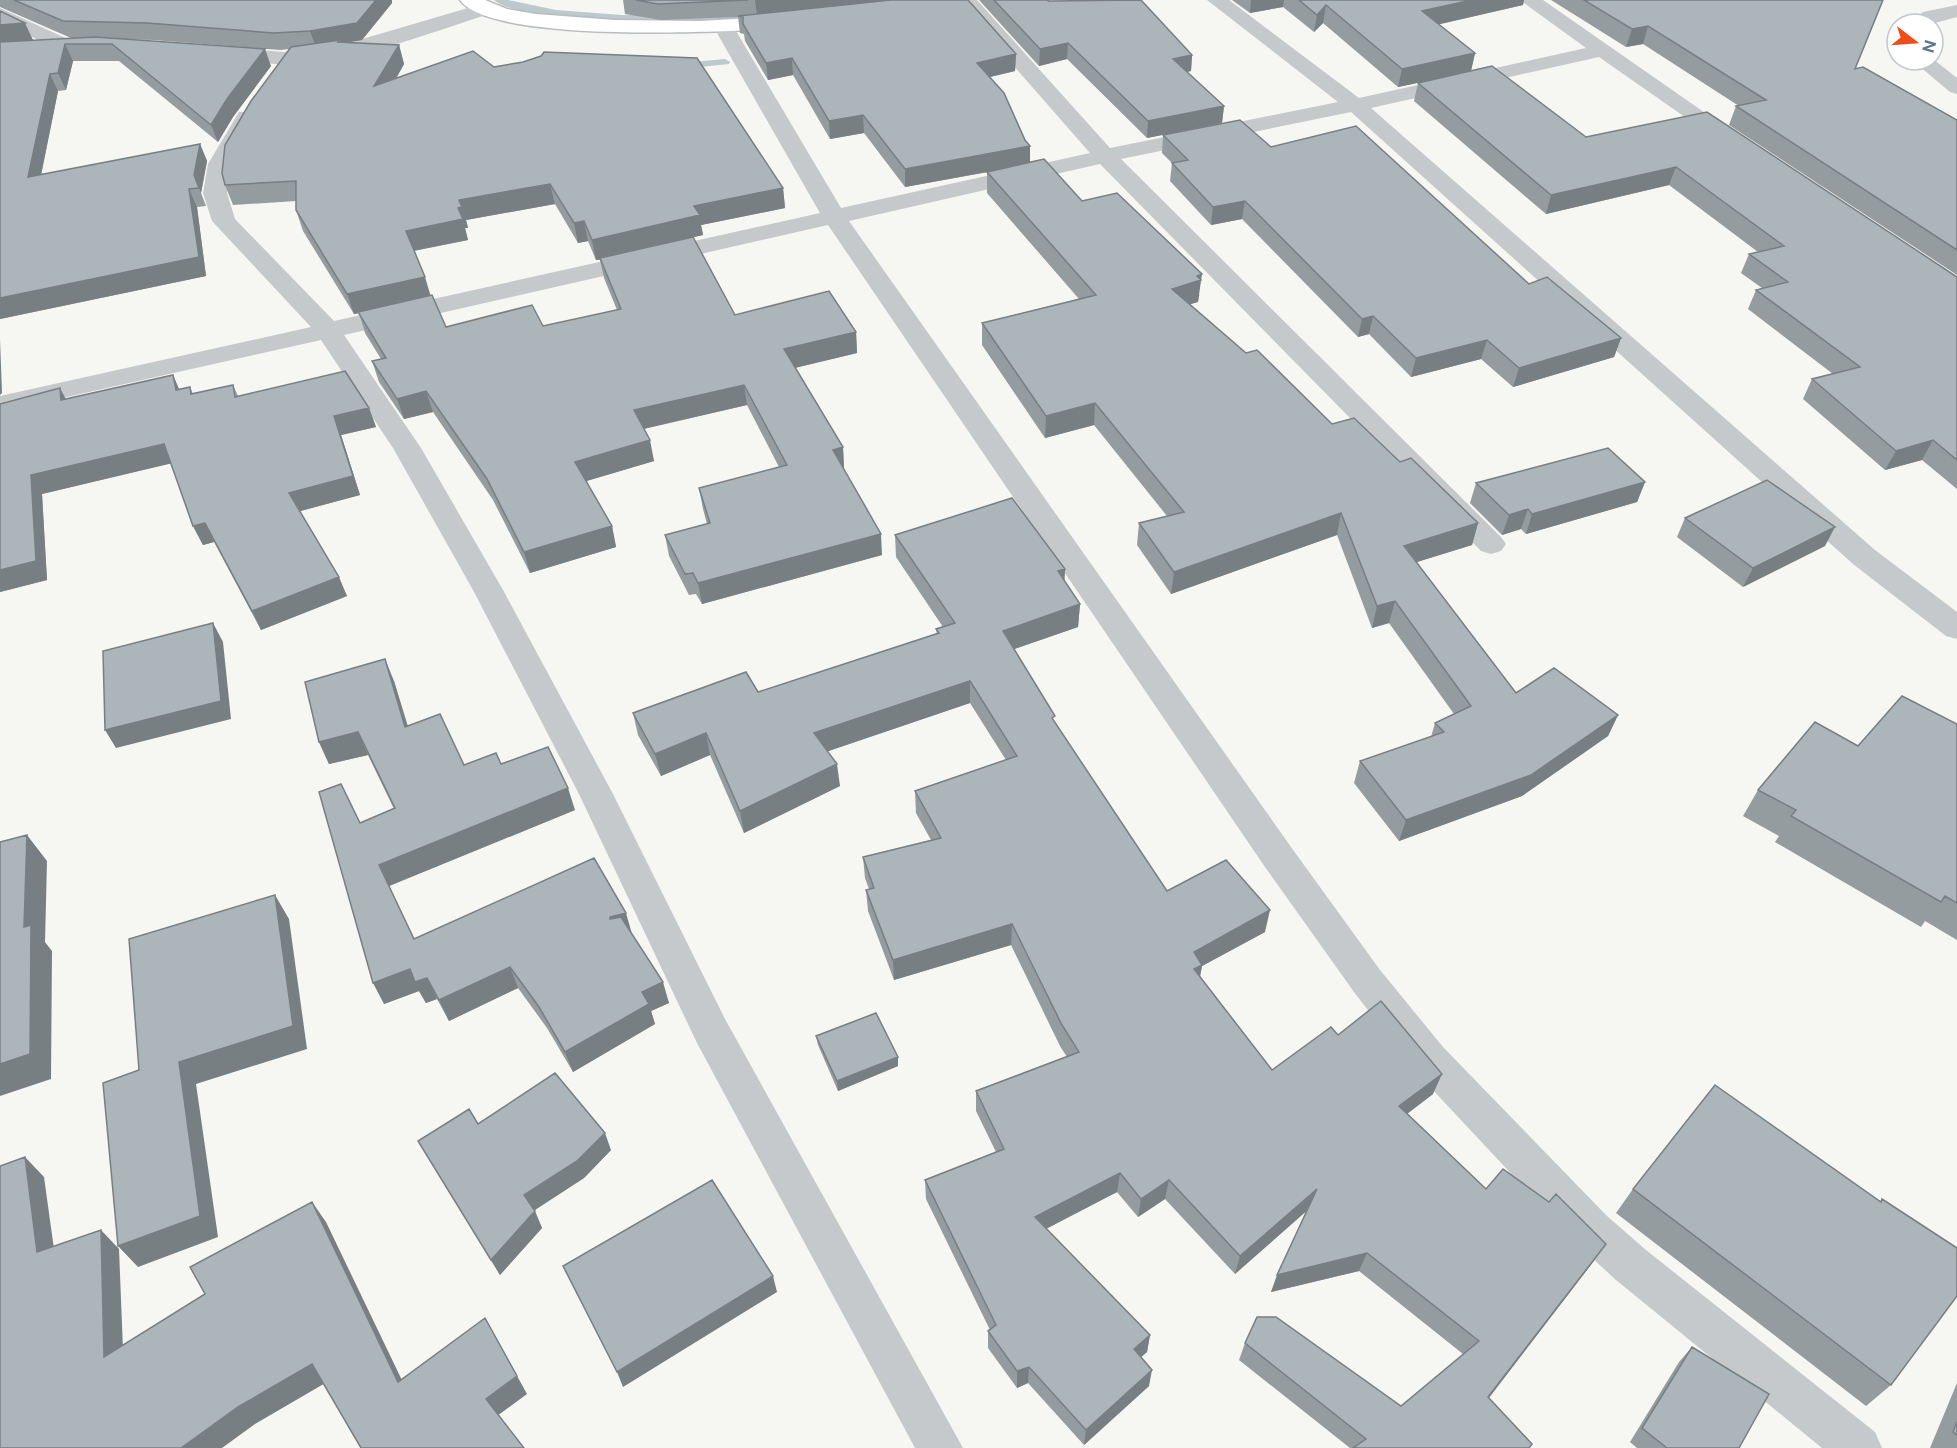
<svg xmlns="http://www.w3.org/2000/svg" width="1957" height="1448" font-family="'Public Sans',sans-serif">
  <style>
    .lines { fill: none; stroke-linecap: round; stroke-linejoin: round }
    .stream { fill: #bcc9cd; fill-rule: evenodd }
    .primary-casing { stroke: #b8bcc0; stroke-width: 3 }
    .street { fill: #c5c9cc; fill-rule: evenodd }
    .primary { fill: #fff; fill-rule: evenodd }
    .wall { fill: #949ca0; fill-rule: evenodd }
    .shaded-wall { fill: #787f82 }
    .building { fill: #acb5ba; stroke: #787f82; stroke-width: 1.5 }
  </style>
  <rect width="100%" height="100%" fill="#f6f6f2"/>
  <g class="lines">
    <!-- stream -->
    <path class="stream" d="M494 0H508L556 10 622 15 760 14 765 17 760 20C711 23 529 28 494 0Z
      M725 59 730 62 729 64 681 69 676 66 681 63Z"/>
    <!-- primary casing -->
    <g class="primary-casing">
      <path id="primary" d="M460 0H485L507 9 536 14 615 20 700 21 785 16 792 18 795 22 792 26 785 28C730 32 491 44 460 0Z"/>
    </g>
    <!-- street -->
    <path class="street" d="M956 0H977L1110 148 1338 102 1207 0H1229L1359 98 1586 48 1520 0H1543L1744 140 1741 145H1725L1599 57 1371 108 1875 550 1957 612V639L1946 636 1853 564 1351 112 1121 159 1501 537 1506 544 1501 551 1491 554 1481 551 1100 164 849 221 1291 847 1380 970 1443 1047 1607 1216 1646 1250 1875 1432 1882 1448H1822L1616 1280 1577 1244 1415 1071 1354 992 1265 867 828 225 344 335 421 448 503 590 613 794 725 1019 963 1448H915L697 1043 579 794 473 590 393 448 321 340 0 412V396L311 327 212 221 203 193 208 164 239 112H255L258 117 230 164 227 193 235 219 334 321 820 213 713 26 716 22H730L733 26 841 208 1090 153Z
      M485 3 492 5 495 9 492 13C427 34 361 60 292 64 269 65 246 61 223 59L216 57 213 53 216 49 223 47 284 52 342 45Z
      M1957 5V17L1931 24H1907L1923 12Z
      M0 8 72 41 75 45 72 49H58L0 22Z
      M1933 59 1957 78V94L1950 92 1912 60Z"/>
    <!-- primary -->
    <use href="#primary" class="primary"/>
  </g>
  <!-- wall -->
  <path class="wall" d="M0 0H392V3L362 40 344 43 399 45 404 64 396 79 494 67 783 188 785 208 701 225 703 235 693 237 735 315 856 332 857 353 795 368 843 447 844 468H843L882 555 702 604 696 594 689 595 669 556 665 535 707 524 703 509 699 488 779 467 747 405 644 429 654 461 586 481 612 526 616 547 530 573 493 500 433 412 404 419 379 382 372 361 381 359 365 333 359 313 354 314 303 231 296 210V201L233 205 225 185 289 49 280 50 153 40 122 39 271 66 233 117 218 142 119 61H73L66 90 58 91 41 175 200 144 207 161 201 193 206 206 197 207 206 276 0 319V11L33 40 24 41 78 38H71L0 7ZM555 204 578 243 588 241 596 260H600L604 278 617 310 543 326 446 327 430 296 414 251 468 240 465 228H468L466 220Z
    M623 0H968L1016 54 1015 71 990 77 1030 162 1082 201 1200 296H1199L1198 302 1190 304 1246 353 1332 424 1400 462 1478 523 1472 545 1416 562 1516 693 1618 715 1608 736 1522 796 1399 841 1354 783 1360 761 1431 737 1435 723 1454 714 1389 623 1372 628 1337 535 1171 594 1137 545 1139 523 1167 516 1094 425 1045 438 982 345V323L1079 299 987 193V172L994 171 905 187 864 133 830 139 793 75 768 80 745 41 744 34 740 33 738 17 661 20 625 14Z
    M979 0H1047L1192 55 1191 71 1187 72 1224 106 1222 123 1147 138 1067 59 1039 66Z
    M1232 0H1524L1523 5 1439 24 1475 53 1471 71 1586 137 1707 112 1957 277V489L1922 460 1885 470 1803 399 1812 379 1833 374 1748 309 1756 290 1762 288 1741 273 1749 254 1758 252 1669 185 1546 214 1414 101 1418 83 1398 87 1323 23 1314 32 1283 7 1250 13Z
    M1551 0H1883L1855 69 1957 120V275L1729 125 1736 106H1739L1643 44 1626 47Z
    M1163 135 1271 147 1529 284 1621 338 1614 357 1513 387 1481 359 1411 377 1369 334 1358 337 1242 219 1211 225 1170 181 1172 163 1162 153Z
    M173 375 179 389 190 387 193 394 233 385 238 396 369 408 376 427 341 435 360 495 300 511 347 596 261 630 214 542 203 545 193 526 171 463 42 494 47 580 0 592V404L65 399Z
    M1645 482 1637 502 1526 534 1521 529 1502 535 1470 503 1476 483Z
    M1685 518 1825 546 1743 587 1677 537Z
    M895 535 1065 569 1064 581 1080 604 1078 627 1014 649 1055 723 1167 891 1265 932 1202 966 1200 977 1272 1070 1338 1035 1433 1094 1407 1114 1486 1189 1593 1262 1489 1398 1529 1448H1350L1239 1360 1245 1343 1401 1406 1463 1354 1359 1271 1271 1292 1306 1211 1235 1274 1165 1199 1138 1217 1117 1192 1046 1229 1150 1335 1147 1352 1141 1357 1149 1386 1084 1445 1028 1383 1017 1388 988 1348V1331L990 1330 926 1199 925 1180 996 1152 976 1111V1091L1067 1057 1060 1046 1011 945 894 980 868 911 866 890 869 889 865 878 863 857 931 840 916 813 915 791 1006 760 970 703 828 751 840 786 744 833 710 755 661 776 638 735 633 713 758 692 937 634 936 629 943 627 896 557Z
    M394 681 408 726 464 765 501 764 575 810 389 886 414 939 632 934 669 1003 651 1011 655 1024 573 1072 547 1028 518 988 449 1021 437 999 426 1003 419 991 384 1004 360 823 394 809 368 755 329 764 319 742Z
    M1957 724V940L1925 921 1921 927 1775 842 1779 836 1743 816 1758 790 1858 746Z
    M816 1036 898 1057V1066L838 1091 818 1045Z
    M478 1124 611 1150 584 1178 534 1210 542 1228 500 1275 418 1141Z
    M1633 1189 1881 1201 1882 1199 1891 1385 1866 1406 1616 1213Z
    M1692 1347 1739 1448H1637L1630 1442 1679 1362Z
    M1957 1383V1448H1930Z"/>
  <!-- shaded-wall -->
  <path class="shaded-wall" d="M376 0H392V3L362 40 316 48 310 31Z
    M755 0H892L757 16Z
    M1251 0H1284L1283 7 1250 13Z
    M1472 0H1524L1523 5 1419 29 1422 11Z
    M1326 5 1323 23 1314 32 1317 15Z
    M25 23 33 40 0 43V25Z
    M1648 26 1643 44 1626 47 1632 29Z
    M1068 43 1067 59 1039 66 1040 49Z
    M65 44 73 61 66 90 58 73Z
    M399 45 404 64 380 106 374 86Z
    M265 49 271 66 233 117 218 142 211 125 227 99Z
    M1475 53 1471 71 1398 87 1402 69Z
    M1016 54 1015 71 977 80V63Z
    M1192 55 1191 71 1171 75 1173 59Z
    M792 58 793 75 768 80 766 63Z
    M50 74 58 91 37 195 28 177Z
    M1224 106 1222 123 1147 138 1148 121Z
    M863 115 864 133 830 139 829 121Z
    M200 144 207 161 201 193 206 206 194 175Z
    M1030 146V164L905 187V169Z
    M1676 167 1669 185 1546 214 1551 195Z
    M550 184 555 204 466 220 468 228H465L468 240 412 251 406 231 458 208 459 200Z
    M783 188 785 208 701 225 703 235 596 260 592 240 694 206Z
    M189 189 197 207 206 276 0 319V298Z
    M1245 201 1242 219 1211 225 1213 207Z
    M584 221 588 241 578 243 574 223Z
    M1202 274 1198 302 1170 310 1172 289Z
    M425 277 431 297 354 314 347 294Z
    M1373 316 1369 334 1358 337 1362 319Z
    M856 332 857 353 786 370 784 349Z
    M1621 338 1614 357 1513 387 1519 368Z
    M0 339 2 393 0 395Z
    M1487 340 1481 359 1411 377 1416 358Z
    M173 375 181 394 176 390Z
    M744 385 747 405 638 430 634 410Z
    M60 388 70 407 61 400Z
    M426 391 433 412 404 419 397 399Z
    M1095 403 1094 425 1045 438 1046 416Z
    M369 408 376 427 341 435 360 495 297 512 289 493 334 416Z
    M650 440 654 461 580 483 575 462Z
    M1933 440 1922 460 1885 470 1896 451Z
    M164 444 173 463 42 494 47 580 0 592V570L31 475Z
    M843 447 844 468 835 471 833 450Z
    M1645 482 1637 502 1526 534 1532 514Z
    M1528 509 1521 529 1502 535 1509 515Z
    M1341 513 1337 535 1171 594 1174 572Z
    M205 523 214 542 203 545 193 526Z
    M1478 523 1472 545 1398 568 1404 546Z
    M612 526 616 547 530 573 524 552Z
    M1835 527 1825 546 1743 587 1753 568Z
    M881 534 882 555 702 604 698 583Z
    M1065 569 1064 591 1058 571Z
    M339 577 347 596 261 630 252 611Z
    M1395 601 1389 623 1372 628 1377 606Z
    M1080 604 1078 627 1003 653V631Z
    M213 623 223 642 231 719 116 748 105 730Z
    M385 659 394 681 414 749 405 727Z
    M970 681V703L817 755 814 733Z
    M1618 715 1608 736 1522 796 1399 841 1406 820Z
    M358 732 368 755 329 764 319 742Z
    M706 733 710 755 661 776 655 754Z
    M837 764 840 786 744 833 740 811Z
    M568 788 575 810 389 886 379 865Z
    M27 835 47 861 45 942 52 951 51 1079 0 1096V1064L24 927Z
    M275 895 289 919 307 1049 196 1084 218 1237 138 1267 118 1246 179 1062Z
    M1270 910 1265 932 1202 966 1198 986 1190 990 1194 952Z
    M626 913 632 934 610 919V917Z
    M1012 924 1011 945 894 980 893 960Z
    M510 967 518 988 449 1021 439 1000Z
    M410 969 427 978 437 999 426 1003 419 991 384 1004 373 983Z
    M663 982 669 1003 651 1011 655 1024 573 1072 565 1052 642 992Z
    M898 1057V1066L838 1091 837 1081Z
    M1442 1074 1433 1094 1391 1126 1399 1106Z
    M605 1133 611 1150 584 1178 532 1212 524 1195Z
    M25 1157 44 1177 57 1271 37 1252Z
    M1120 1173 1117 1192 1034 1235 1035 1217Z
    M1169 1180 1165 1199 1138 1217 1141 1199Z
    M1317 1189 1310 1208 1235 1274 1240 1256Z
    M312 1202 326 1222 411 1399 398 1382Z
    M535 1211 542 1228 500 1275 491 1260Z
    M101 1230 119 1249 124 1375 104 1357Z
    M1606 1244 1593 1262 1477 1413 1488 1397Z
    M1367 1253 1359 1271 1271 1292 1277 1275Z
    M773 1276 777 1292 623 1387 617 1372Z
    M485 1318 527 1394 497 1416 486 1399Z
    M1150 1335 1147 1352 1131 1366 1134 1349Z
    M312 1364 327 1382 255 1424 222 1448H181L238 1407Z
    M1029 1367 1028 1383 1017 1388V1371Z
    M1152 1370 1149 1386 1084 1445 1086 1430Z"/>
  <!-- building -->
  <path class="building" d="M14 0H376L357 23 310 31 274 33 147 23 63 21Z
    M636 0H748L658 4Z
    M891 0H968L1016 54 977 63 1004 93 1025 140 1030 146 905 169 863 115 829 121 792 58 766 63 743 24V17L738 16Z
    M994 0H1047L1049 1 1141 0 1192 55 1173 59 1224 106 1148 121 1068 43 1040 49Z
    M1299 0H1472L1422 11 1475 53 1402 69 1326 5 1317 15Z
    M1584 0H1883L1855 69 1863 67 1957 120V250L1736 106 1766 100 1648 26 1632 29Z
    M0 11 25 23 0 25Z
    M95 37 265 49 227 99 211 125 112 44H65L58 73 50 74 28 177 200 144 194 175 199 188 189 189 199 257 0 298V42Z
    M340 40 338 42 399 45 374 86 473 51 494 67 523 62 541 56 544 52 697 58 783 188 694 206 700 215 592 240 584 221 574 223 550 184 459 200 462 207 458 208 463 219 406 231 425 277 347 294 296 210V181L225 185 222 173 225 145 251 101 291 47Z
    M1492 66 1586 137 1707 112 1957 277V460L1933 440 1896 451 1812 379 1860 367 1756 290 1788 282 1749 254 1784 246 1676 167 1551 195 1418 83Z
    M1240 120 1271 147 1356 126 1529 284 1547 277 1621 338 1519 368 1487 340 1416 358 1373 316 1362 319 1245 201 1213 207 1172 163 1188 160 1163 135Z
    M1044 159 1082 201 1117 193 1202 274 1197 276 1201 280 1172 289 1246 353 1257 350 1332 424 1354 418 1400 462 1411 458 1478 523 1404 546 1516 693 1554 668 1618 715 1531 775 1406 820 1360 761 1444 732 1435 723 1471 706 1395 601 1377 606 1341 513 1174 572 1139 523 1184 512 1095 403 1046 416 982 323 1096 295 987 172Z
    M693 237 735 315 829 291 856 332 784 349 843 447 833 450 881 534 698 583 693 573 685 574 665 535 710 523 699 488 787 465 744 385 634 410 650 440 575 462 612 526 524 552 487 479 426 391 397 399 372 361 386 358 358 312 432 295 446 327 532 305 543 326 621 309 600 258Z
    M345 371 369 408 334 416 353 476 289 493 339 577 252 611 205 523 193 526 164 444 31 475 36 561 0 570V404L60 388 61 400 173 375 176 390 190 387 191 394 233 385 235 397Z
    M1608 448 1645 482 1532 514 1528 509 1509 515 1476 483Z
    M1767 480 1835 527 1753 568 1685 518Z
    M1012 498 1065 569 1058 571 1080 604 1003 631 1055 716 1052 718 1167 891 1226 860 1270 910 1194 952 1202 965 1194 969 1272 1070 1331 1027 1338 1035 1381 1001 1442 1074 1399 1106 1486 1189 1503 1169 1549 1202 1556 1194 1606 1244 1488 1397 1532 1444 1529 1448H1353L1366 1439 1245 1343 1257 1317H1276L1401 1406 1479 1341 1367 1253 1277 1275 1317 1189 1240 1256 1169 1180 1141 1199 1120 1173 1035 1217 1150 1335 1134 1349 1152 1370 1086 1430 1029 1367 1017 1371 988 1331 996 1325 925 1180 1004 1149 976 1091 1079 1052 1062 1025 1012 924 893 960 866 890 874 888 863 857 941 838 915 791 1017 756 970 681 814 733 837 764 740 811 706 733 655 754 633 713 746 672 758 692 939 633 936 629 955 623 895 535Z
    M213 623 221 701 105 730 103 651Z
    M385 659 405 727 440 714 464 765 496 753 501 764 548 747 568 788 379 865 414 939 594 858 626 913 610 917V919L621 917 663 982 642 992 649 1004 565 1052 539 1007 510 967 439 1000 427 978 415 982 410 969 373 983 319 792 341 784 360 823 395 808 358 732 319 742 305 682Z
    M1902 696 1957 724V903L1945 896 1941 902 1791 816 1796 810 1758 790 1815 722 1858 746Z
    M27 835 24 927 31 925 30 1054 0 1064V842Z
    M275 895 293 1026 179 1062 200 1216 118 1246 103 1083 139 1070 129 939Z
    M876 1013 898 1057 837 1081 816 1036Z
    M555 1073 605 1133 577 1161 524 1195 535 1211 491 1260 418 1141 469 1109 478 1124Z
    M1715 1085 1881 1202 1882 1199 1957 1248V1296L1891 1385 1633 1189Z
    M25 1157 37 1252 101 1230 104 1357 205 1294 190 1267 312 1202 398 1382 485 1318 517 1376 486 1399 524 1448H361L312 1364 238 1407 181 1448H0V1166Z
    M712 1180 773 1276 617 1372 563 1266Z
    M1692 1347 1769 1394 1739 1448H1667L1642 1428Z
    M1957 1422V1435L1953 1432Z"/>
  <!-- north arrow -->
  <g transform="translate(1915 42) rotate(107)"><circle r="28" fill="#ffffff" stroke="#c1c8cf" stroke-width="1.5"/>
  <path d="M0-4.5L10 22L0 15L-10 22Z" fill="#ef4e1a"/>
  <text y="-9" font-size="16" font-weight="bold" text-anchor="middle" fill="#637686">N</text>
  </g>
</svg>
